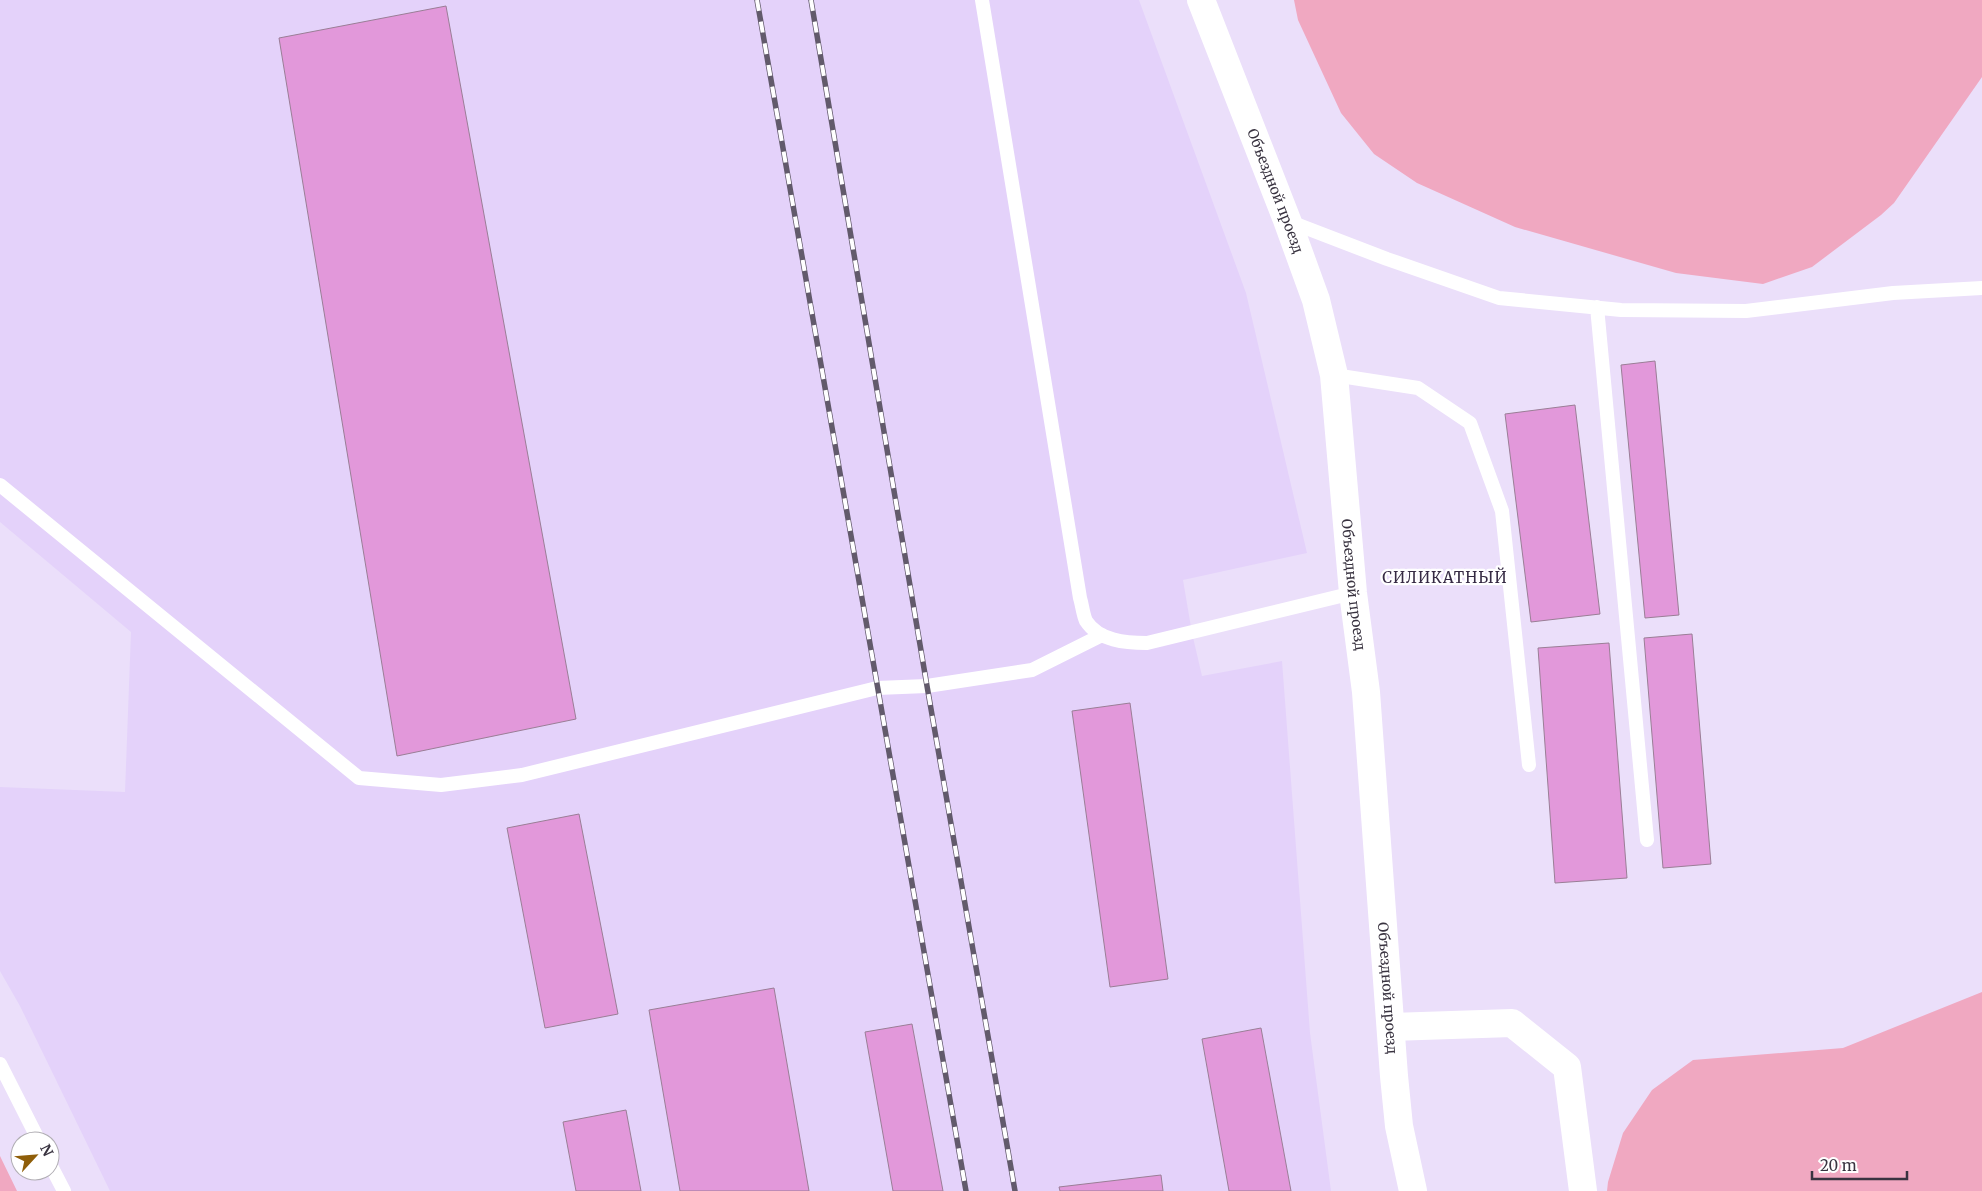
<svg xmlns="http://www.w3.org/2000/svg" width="1982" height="1191" font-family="Merriweather,serif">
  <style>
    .built { fill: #e4d2fa }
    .green { fill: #f0a8c1 }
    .building { fill: #e298da; stroke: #9a7e96 }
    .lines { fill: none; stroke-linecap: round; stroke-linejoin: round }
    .service { stroke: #fff; stroke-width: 14 }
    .minor { stroke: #fff; stroke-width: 28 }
    .rail-casing { stroke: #625a6b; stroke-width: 5.5 }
    .rail { stroke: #fff; stroke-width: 4; stroke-dasharray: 11; stroke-linecap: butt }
    .labels { text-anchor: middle; stroke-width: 4.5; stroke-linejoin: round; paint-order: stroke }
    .street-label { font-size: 14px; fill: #393340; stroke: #fff }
    .neighbourhood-label { font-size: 15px; letter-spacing: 1px; fill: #352943; stroke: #fff }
  </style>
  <rect width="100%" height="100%" fill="#ebdffa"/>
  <!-- built -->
  <path class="built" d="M0 0H1139L1246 293 1307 553 1183 580 1192 633 1202 676 1282 661 1310 1033 1331 1191H110L20 1006 0 971V787L125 792 131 632 0 522Z"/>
  <!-- green -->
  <path class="green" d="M1294 0H1982V77L1894 203 1881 215 1812 267 1763 284 1676 273 1515 227 1417 183 1374 154 1341 113 1298 20Z
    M1982 992V1191H1607L1608 1182 1623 1133 1652 1090 1693 1060 1843 1048Z
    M0 1156 17 1191H0Z"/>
  <!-- building -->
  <path class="building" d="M446 6 576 719 397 756 279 38Z
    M1655 361 1679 615 1645 618 1621 365Z
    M1575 405 1600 614 1531 622 1505 414Z
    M1692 634 1711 864 1663 868 1644 638Z
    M1609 643 1627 878 1555 883 1538 648Z
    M1130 703 1168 979 1110 987 1072 711Z
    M579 814 618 1014 545 1028 507 828Z
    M774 988 809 1191H680L649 1010Z
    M912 1024 943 1191H893L865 1032Z
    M1261 1028 1291 1191H1229L1202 1039Z
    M626 1110 641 1191H576L563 1122Z
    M1161 1175 1163 1191H1060L1059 1187Z"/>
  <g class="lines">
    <!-- service -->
    <path class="service" d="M982 0 1080 598C1082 604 1083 615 1086 621 1099 641 1126 643 1147 643L1353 593
      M1288 221 1387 259 1499 298 1621 310 1746 311 1893 293 1982 288
      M1597 307 1647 840
      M1334 375 1418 388 1470 423 1502 511 1529 765
      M0 485 359 778 441 785 522 775 877 688 927 686 1032 670 1102 635
      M0 1064 39 1141
      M50 1164 64 1191"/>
    <!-- minor -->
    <g class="minor">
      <path id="s1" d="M1201 0 1287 220 1316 300 1334 375 1353 593 1366 692 1394 1076 1399 1126 1413 1191"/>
      <path d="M1391 1027 1512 1023 1567 1067 1583 1191"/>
    </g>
    <!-- rail casing -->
    <g class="rail-casing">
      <path id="rail" d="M757 0 966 1191
        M811 0 927 686 1015 1191"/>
    </g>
    <!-- rail -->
    <use href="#rail" class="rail"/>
  </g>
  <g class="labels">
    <!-- street labels -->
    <g class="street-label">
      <text dy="5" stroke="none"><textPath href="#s1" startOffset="205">Объездной проезд</textPath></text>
      <text dy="5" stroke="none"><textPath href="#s1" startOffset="609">Объездной проезд</textPath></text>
      <text dy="5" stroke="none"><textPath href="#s1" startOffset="1014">Объездной проезд</textPath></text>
    </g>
    <!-- neighbourhood labels -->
    <g class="neighbourhood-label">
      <text x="1445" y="583">СИЛИКАТНЫЙ</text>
    </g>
  </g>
  <!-- north arrow -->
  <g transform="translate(35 1156) rotate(64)"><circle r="24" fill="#ffffff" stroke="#b0adb3"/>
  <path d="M0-4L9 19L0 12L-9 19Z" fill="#8f5e09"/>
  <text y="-8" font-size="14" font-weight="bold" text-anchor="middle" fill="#393340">N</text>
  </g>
  <!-- scale -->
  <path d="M1812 1171v8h95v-8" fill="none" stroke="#393340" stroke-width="2.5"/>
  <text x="1820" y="1171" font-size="15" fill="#393340" stroke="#ffffff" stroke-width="4" paint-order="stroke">20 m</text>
</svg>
